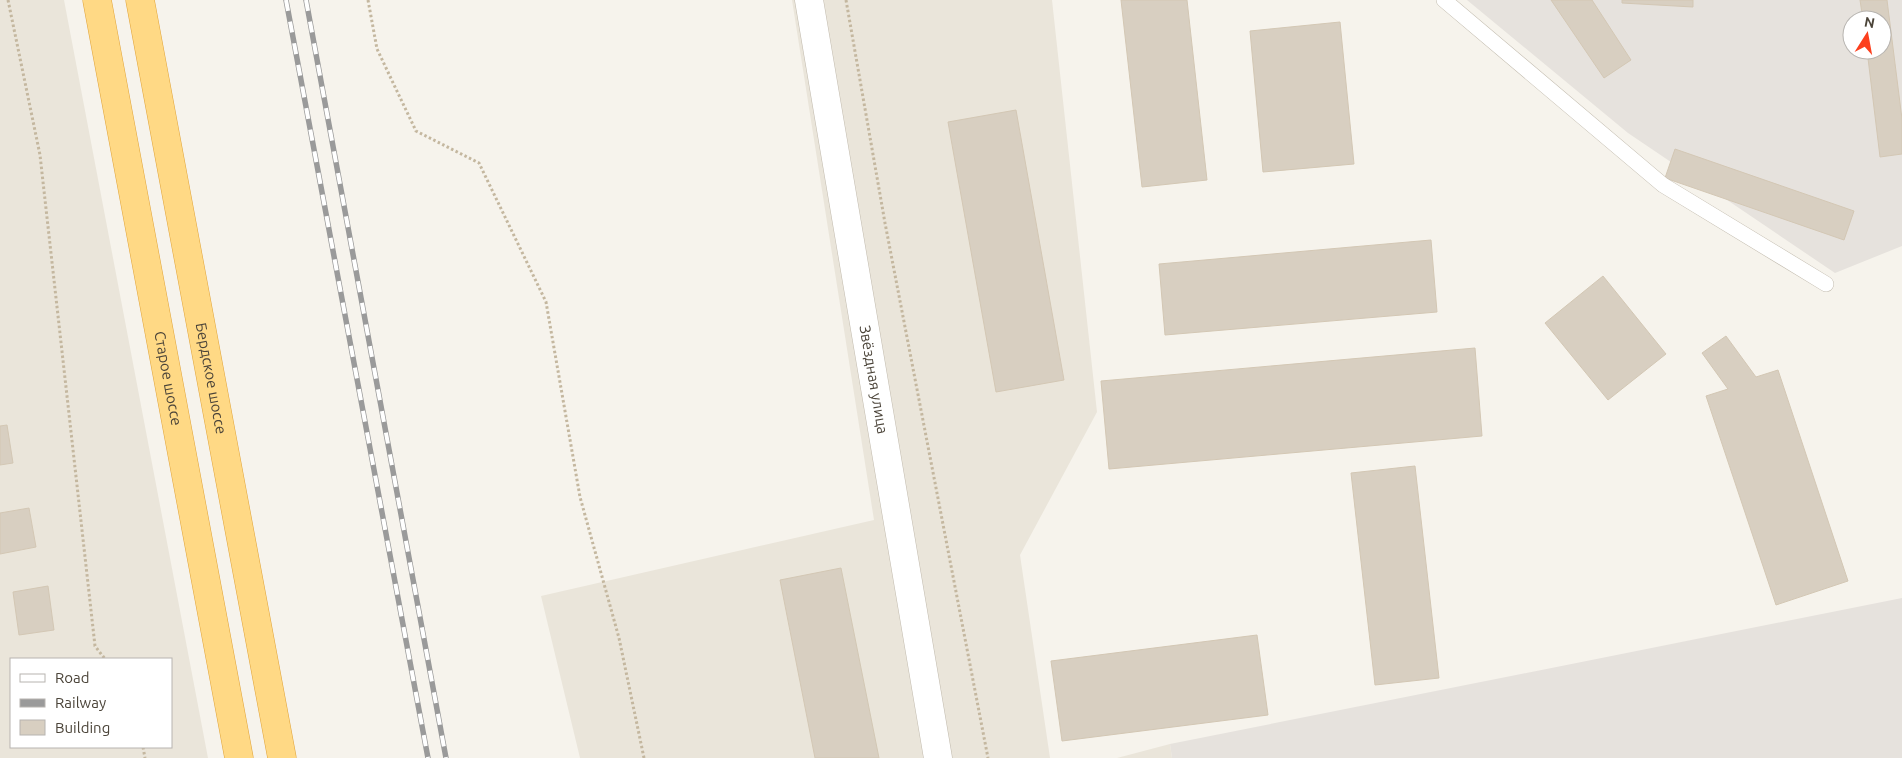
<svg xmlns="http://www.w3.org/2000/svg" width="1902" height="758" font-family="Ubuntu,sans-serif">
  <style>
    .residential { fill: #eae5da; fill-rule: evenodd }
    .industrial { fill: #e6e2dd; fill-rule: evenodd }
    .building { fill: #d8cfc1; stroke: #d3c7b4 }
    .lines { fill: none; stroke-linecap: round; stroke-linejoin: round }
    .service-casing { stroke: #c2bbae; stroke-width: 16 }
    .minor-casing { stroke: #c2bbae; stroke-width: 29 }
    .trunk-casing { stroke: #e0a43c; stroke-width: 29 }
    .path { stroke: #c4b79f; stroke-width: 3; stroke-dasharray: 2.5 2.5; stroke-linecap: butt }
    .service { stroke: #fff; stroke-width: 15 }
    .minor { stroke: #fff; stroke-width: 28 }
    .trunk { stroke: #ffd985; stroke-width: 28 }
    .rail-casing { stroke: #9a9a9a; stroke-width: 5.5 }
    .rail { stroke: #fff; stroke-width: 4; stroke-dasharray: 11; stroke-linecap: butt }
    .labels { text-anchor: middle; stroke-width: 4.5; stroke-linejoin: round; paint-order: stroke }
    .street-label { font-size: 15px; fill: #4b4439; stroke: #fff }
  </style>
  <rect width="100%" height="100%" fill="#f6f3ec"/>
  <!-- residential -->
  <path class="residential" d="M0 0H64L208 758H0ZM11 659H171V747H11Z
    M792 0H1052L1097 412 1020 555 1050 758H580L541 596 874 520Z
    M1170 744 1172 758H1117Z"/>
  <!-- industrial -->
  <path class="industrial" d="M1467 0H1902V246L1835 273 1628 133ZM1852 20H1882V50H1852Z
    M1902 598V758H1172L1170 744Z"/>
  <!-- building -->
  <path class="building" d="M1121 0H1187L1207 180 1142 187Z
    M1551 0H1592L1631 60 1604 78Z
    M1622 0H1693V7L1622 3Z
    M1860 0H1887L1902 119V154L1880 157 1867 50H1882V20H1863Z
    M1340 22 1354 164 1263 172 1250 31Z
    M1016 110 1064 380 996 392 948 122Z
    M1675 149 1854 211 1844 240 1665 178Z
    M1431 240 1437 312 1165 335 1159 264Z
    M1603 276 1666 354 1608 400 1545 323Z
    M1726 336 1756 377 1778 370 1848 581 1776 605 1706 396 1728 389 1702 353Z
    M1475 348 1482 436 1109 469 1101 381Z
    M7 425 13 463 0 465V426Z
    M1415 466 1439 678 1375 685 1351 473Z
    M29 508 36 547 0 554V513Z
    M841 568 879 758H815L780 580Z
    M48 586 54 630 19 635 13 592Z
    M1257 635 1268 715 1062 741 1051 661Z"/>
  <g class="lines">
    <!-- service casing -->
    <g class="service-casing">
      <path id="service" d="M1444 0 1663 185 1826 284"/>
    </g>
    <!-- minor casing -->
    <g class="minor-casing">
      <g id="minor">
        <path id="s1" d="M809 0 938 758"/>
      </g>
    </g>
    <!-- trunk casing -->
    <g class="trunk-casing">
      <g id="trunk">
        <path id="s2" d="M97 0 239 758"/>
        <path id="s3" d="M140 0 282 758"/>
      </g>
    </g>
    <!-- path -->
    <path class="path" d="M8 0 40 155 95 646 105 659
      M368 0 377 49 416 131 479 163 546 302 580 497 619 638 644 758
      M846 0 885 223 988 758
      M143 747 145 758"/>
    <!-- service -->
    <use href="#service" class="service"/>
    <!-- minor -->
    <use href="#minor" class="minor"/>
    <!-- trunk -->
    <use href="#trunk" class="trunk"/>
    <!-- rail casing -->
    <g class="rail-casing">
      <path id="rail" d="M286 0 428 758
        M306 0 446 758"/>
    </g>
    <!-- rail -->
    <use href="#rail" class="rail"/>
  </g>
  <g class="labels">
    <!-- street labels -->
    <g class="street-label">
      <text dy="5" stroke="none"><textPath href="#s2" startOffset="385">Старое шоссе</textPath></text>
      <text dy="5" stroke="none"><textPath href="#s3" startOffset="385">Бердское шоссе</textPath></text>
      <text dy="5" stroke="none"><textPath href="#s1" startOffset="385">Звёздная улица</textPath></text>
    </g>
  </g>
  <!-- legend -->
  <rect x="10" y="658" width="162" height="90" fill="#ffffff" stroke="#b7b4b0"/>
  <rect x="20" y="674" width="25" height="8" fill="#ffffff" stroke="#b7b4b0"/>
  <text x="55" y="683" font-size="15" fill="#4b4439">Road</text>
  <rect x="20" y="699" width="25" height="8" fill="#9a9a9a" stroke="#b7b4b0"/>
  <text x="55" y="708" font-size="15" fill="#4b4439">Railway</text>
  <rect x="20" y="720" width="25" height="15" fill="#d8cfc1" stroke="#b7b4b0"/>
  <text x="55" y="733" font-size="15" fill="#4b4439">Building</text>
  <!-- north arrow -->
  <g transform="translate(1867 35) rotate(11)"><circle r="24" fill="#ffffff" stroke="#b7b4b0"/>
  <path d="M0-4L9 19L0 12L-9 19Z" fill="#fc3f1d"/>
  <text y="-8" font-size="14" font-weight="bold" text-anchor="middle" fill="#4b4439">N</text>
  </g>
</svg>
